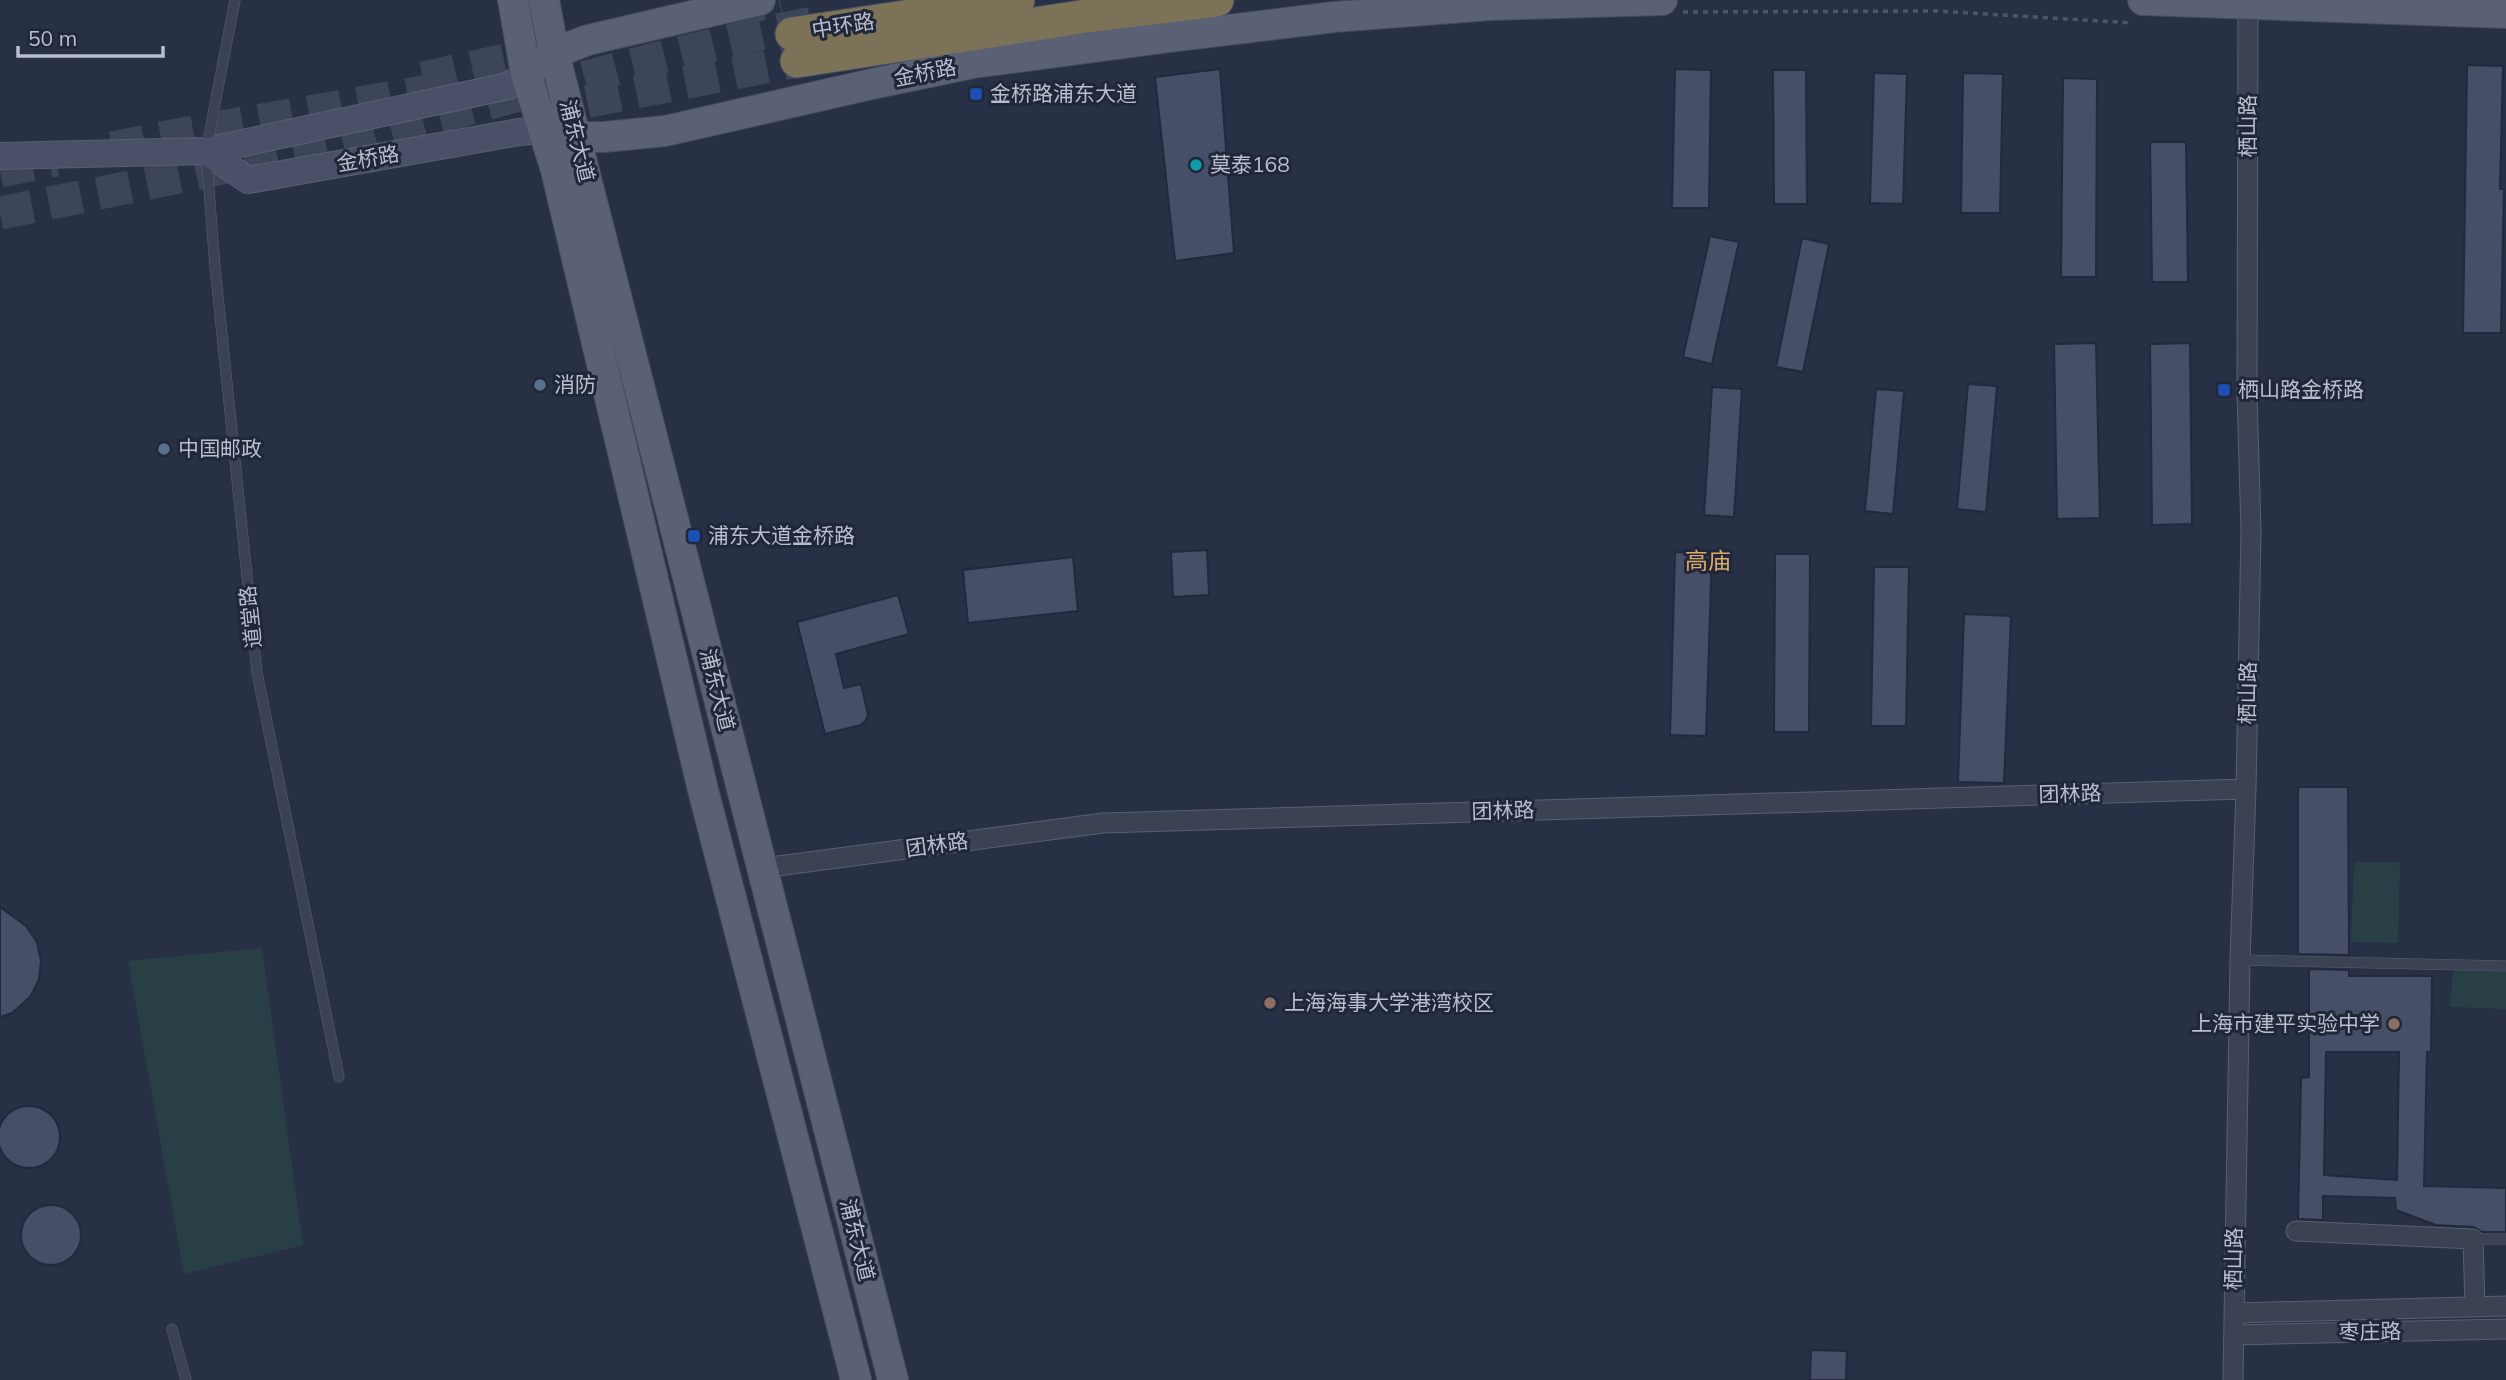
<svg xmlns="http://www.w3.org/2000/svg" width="2506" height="1380" font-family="Mulish,'Noto Sans SC',sans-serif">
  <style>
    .green { fill: #293f46 }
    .building { fill: #464f67; stroke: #22293c; stroke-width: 2; fill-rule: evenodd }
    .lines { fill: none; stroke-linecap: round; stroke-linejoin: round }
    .highway-tunnel { stroke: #3d455a; stroke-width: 33; stroke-dasharray: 33 17; stroke-linecap: butt }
    .lane-casing { stroke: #5a6072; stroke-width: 11 }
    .street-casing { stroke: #5a6072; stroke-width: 21 }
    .secondary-casing { stroke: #5a6072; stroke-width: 28 }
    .primary-casing { stroke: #454b5e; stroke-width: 32 }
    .highway-casing { stroke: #464d5f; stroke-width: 35 }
    .path { stroke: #475c62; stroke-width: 3.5; stroke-dasharray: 5 5; stroke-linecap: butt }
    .lane { stroke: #3b4254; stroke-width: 10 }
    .street { stroke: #3b4254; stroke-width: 19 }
    .secondary { stroke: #495068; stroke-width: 26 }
    .primary { stroke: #5a6174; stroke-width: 30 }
    .highway { stroke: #7b7258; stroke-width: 33 }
    .transit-dot { fill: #1a4fb4; stroke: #20273a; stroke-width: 2.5 }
    .culture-dot { fill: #0f9aa8; stroke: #20273a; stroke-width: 2.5 }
    .service-dot { fill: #5c6f8a; stroke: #20273a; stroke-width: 2.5 }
    .education-dot { fill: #8d6e63; stroke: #20273a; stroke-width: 2.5 }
    .labels { text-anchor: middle; stroke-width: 6; stroke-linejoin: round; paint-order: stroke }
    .street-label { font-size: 21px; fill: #b9bece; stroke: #20273a }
    .poi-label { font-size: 21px; fill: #b9bece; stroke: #20273a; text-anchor: start }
    .neighbourhood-label { font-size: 23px; fill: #daa968; stroke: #20273a }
  </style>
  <rect width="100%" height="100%" fill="#273045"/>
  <!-- green -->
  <path class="green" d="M2354 862H2400L2398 943 2351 942Z
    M262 948 303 1245 184 1274 128 961Z
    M2453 971 2506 972V1009L2450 1007Z"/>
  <!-- building -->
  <path class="building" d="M2467 65 2503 66 2500 189H2504L2501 333H2463Z
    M1220 69 1234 253 1175 261 1155 77Z
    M1675 69 1711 70 1709 208H1672Z
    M1773 70H1806L1807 204H1774Z
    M1874 73 1907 74 1903 204 1870 203Z
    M1963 73 2003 74 2000 213H1961Z
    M2063 78 2097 79 2096 277H2061Z
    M2150 142H2186L2188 282H2152Z
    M1710 236 1739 242 1712 364 1683 357Z
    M1802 238 1829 244 1803 372 1776 367Z
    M2096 343 2100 518 2057 519 2054 344Z
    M2190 343 2192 524 2152 525 2150 344Z
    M1968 384 1997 386 1986 512 1957 509Z
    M1712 387 1742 389 1734 517 1704 515Z
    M1876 389 1904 391 1893 514 1865 511Z
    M1207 550 1209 595 1173 597 1171 552Z
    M1675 552 1712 553 1706 736 1670 735Z
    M1775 554H1810L1809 732H1774Z
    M1073 557 1078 611 968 623 963 570Z
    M1874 567H1909L1906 726H1871Z
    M898 595 909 634 836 654 844 688 861 684 868 715 866 720 861 725 825 734 797 622Z
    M1964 614 2011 616 2004 783 1958 782Z
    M2298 787H2348L2349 955 2298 954Z
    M0 907 26 926 37 942 41 961 39 980 30 997 12 1013 0 1017Z
    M2309 969 2349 970V976H2432L2431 1052H2427L2424 1186 2506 1188V1232H2482L2474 1227 2436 1225 2396 1210 2395 1198 2323 1196V1220L2298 1219 2301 1078 2309 1077ZM2326 1052H2399L2397 1180 2324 1175Z
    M-2 1137a31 31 0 1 1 62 0a31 31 0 1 1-62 0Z
    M21 1235a30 30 0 1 1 60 0a30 30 0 1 1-60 0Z
    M1811 1350 1847 1351 1846 1380H1810Z"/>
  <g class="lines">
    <!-- highway-tunnel -->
    <path class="highway-tunnel" d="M730 11 780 0
      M423 78 551 50
      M538 111 797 61
      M112 148 193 132 452 87
      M0 171 56 160
      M0 213C129 187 260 162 388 130 531 93 673 50 818 22"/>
    <!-- lane casing -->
    <g class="lane-casing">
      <path id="lane" d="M235 0 206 151 215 267 257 673 339 1077
        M2240 960 2506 966
        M2473 1239H2506
        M172 1329 186 1380"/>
    </g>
    <!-- street casing -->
    <g class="street-casing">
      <path id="street" d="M762 868 1103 823 2246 789
        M2296 1231 2473 1239 2475 1307
        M2234 1313 2506 1306
        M2234 1335 2506 1329
        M2233 1380 2240 960 2246 789 2251 531 2247 394 2248 5"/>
    </g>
    <!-- secondary casing -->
    <g class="secondary-casing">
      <path id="secondary" d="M206 151 248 180 519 132 543 130
        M0 156 206 151 508 86 526 74"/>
    </g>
    <!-- primary casing -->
    <g class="primary-casing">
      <path id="primary" d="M513 0 526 74 556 170 703 790 856 1380
        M544 0 554 53 893 1380
        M2143 0 2506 13
        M540 64 554 53 588 40 760 0
        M557 133 576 137H604L665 131 872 84 973 63 1170 37 1334 17 1491 5 1662 0"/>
    </g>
    <!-- highway casing -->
    <g class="highway-casing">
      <path id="highway" d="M792 34 1018 0
        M797 61 1087 16 1217 0"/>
    </g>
    <!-- path -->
    <path class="path" d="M1683 12 1937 11 2133 23"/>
    <!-- lane -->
    <use href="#lane" class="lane"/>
    <!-- street -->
    <use href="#street" class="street"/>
    <!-- secondary -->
    <use href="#secondary" class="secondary"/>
    <!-- primary -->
    <use href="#primary" class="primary"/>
    <!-- highway -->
    <use href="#highway" class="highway"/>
  </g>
  <!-- markers -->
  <g class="transit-dot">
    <rect x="969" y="87" width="14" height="14" rx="3.5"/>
    <rect x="2217" y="383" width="14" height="14" rx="3.5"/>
    <rect x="687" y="529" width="14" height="14" rx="3.5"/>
  </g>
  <circle class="culture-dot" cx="1196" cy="165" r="7"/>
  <g class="service-dot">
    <circle cx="540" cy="385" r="7"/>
    <circle cx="164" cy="449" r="7"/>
  </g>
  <g class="education-dot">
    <circle cx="1270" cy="1003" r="7"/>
    <circle cx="2394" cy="1024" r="7"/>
  </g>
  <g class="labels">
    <!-- street labels -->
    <g class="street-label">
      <text transform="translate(843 26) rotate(-9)" y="7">中环路</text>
      <text transform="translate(925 73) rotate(-11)" y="7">金桥路</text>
      <text transform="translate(2248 126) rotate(-90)" y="7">栖山路</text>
      <text transform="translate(577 141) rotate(76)" y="7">浦东大道</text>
      <text transform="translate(368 159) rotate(-10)" y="7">金桥路</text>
      <text transform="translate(251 617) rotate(-96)" y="7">道堂路</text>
      <text transform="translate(717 690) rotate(76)" y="7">浦东大道</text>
      <text transform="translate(2248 693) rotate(-89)" y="7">栖山路</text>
      <text transform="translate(2070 794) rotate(-2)" y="7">团林路</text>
      <text transform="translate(1503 811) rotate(-2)" y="7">团林路</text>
      <text transform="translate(937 845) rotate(-8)" y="7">团林路</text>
      <text transform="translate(857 1240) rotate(76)" y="7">浦东大道</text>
      <text transform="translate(2234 1259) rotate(-89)" y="7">栖山路</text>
      <text transform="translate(2370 1332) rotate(-1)" y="7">枣庄路</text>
    </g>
    <!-- poi labels -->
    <g class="poi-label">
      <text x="990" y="101">金桥路浦东大道</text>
      <text x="1210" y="172">莫泰168</text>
      <text x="554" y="392">消防</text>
      <text x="2238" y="397">栖山路金桥路</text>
      <text x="178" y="456">中国邮政</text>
      <text x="708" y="543">浦东大道金桥路</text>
      <text x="1284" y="1010">上海海事大学港湾校区</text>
      <text x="2380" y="1031" text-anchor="end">上海市建平实验中学</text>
    </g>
    <!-- neighbourhood labels -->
    <g class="neighbourhood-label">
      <text x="1708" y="569">高庙</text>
    </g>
  </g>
  <!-- scale -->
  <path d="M18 46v10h145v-10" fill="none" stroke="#b9bece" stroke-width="3.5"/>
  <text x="28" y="46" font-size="21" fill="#b9bece" stroke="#20273a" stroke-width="5" paint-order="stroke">50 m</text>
</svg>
